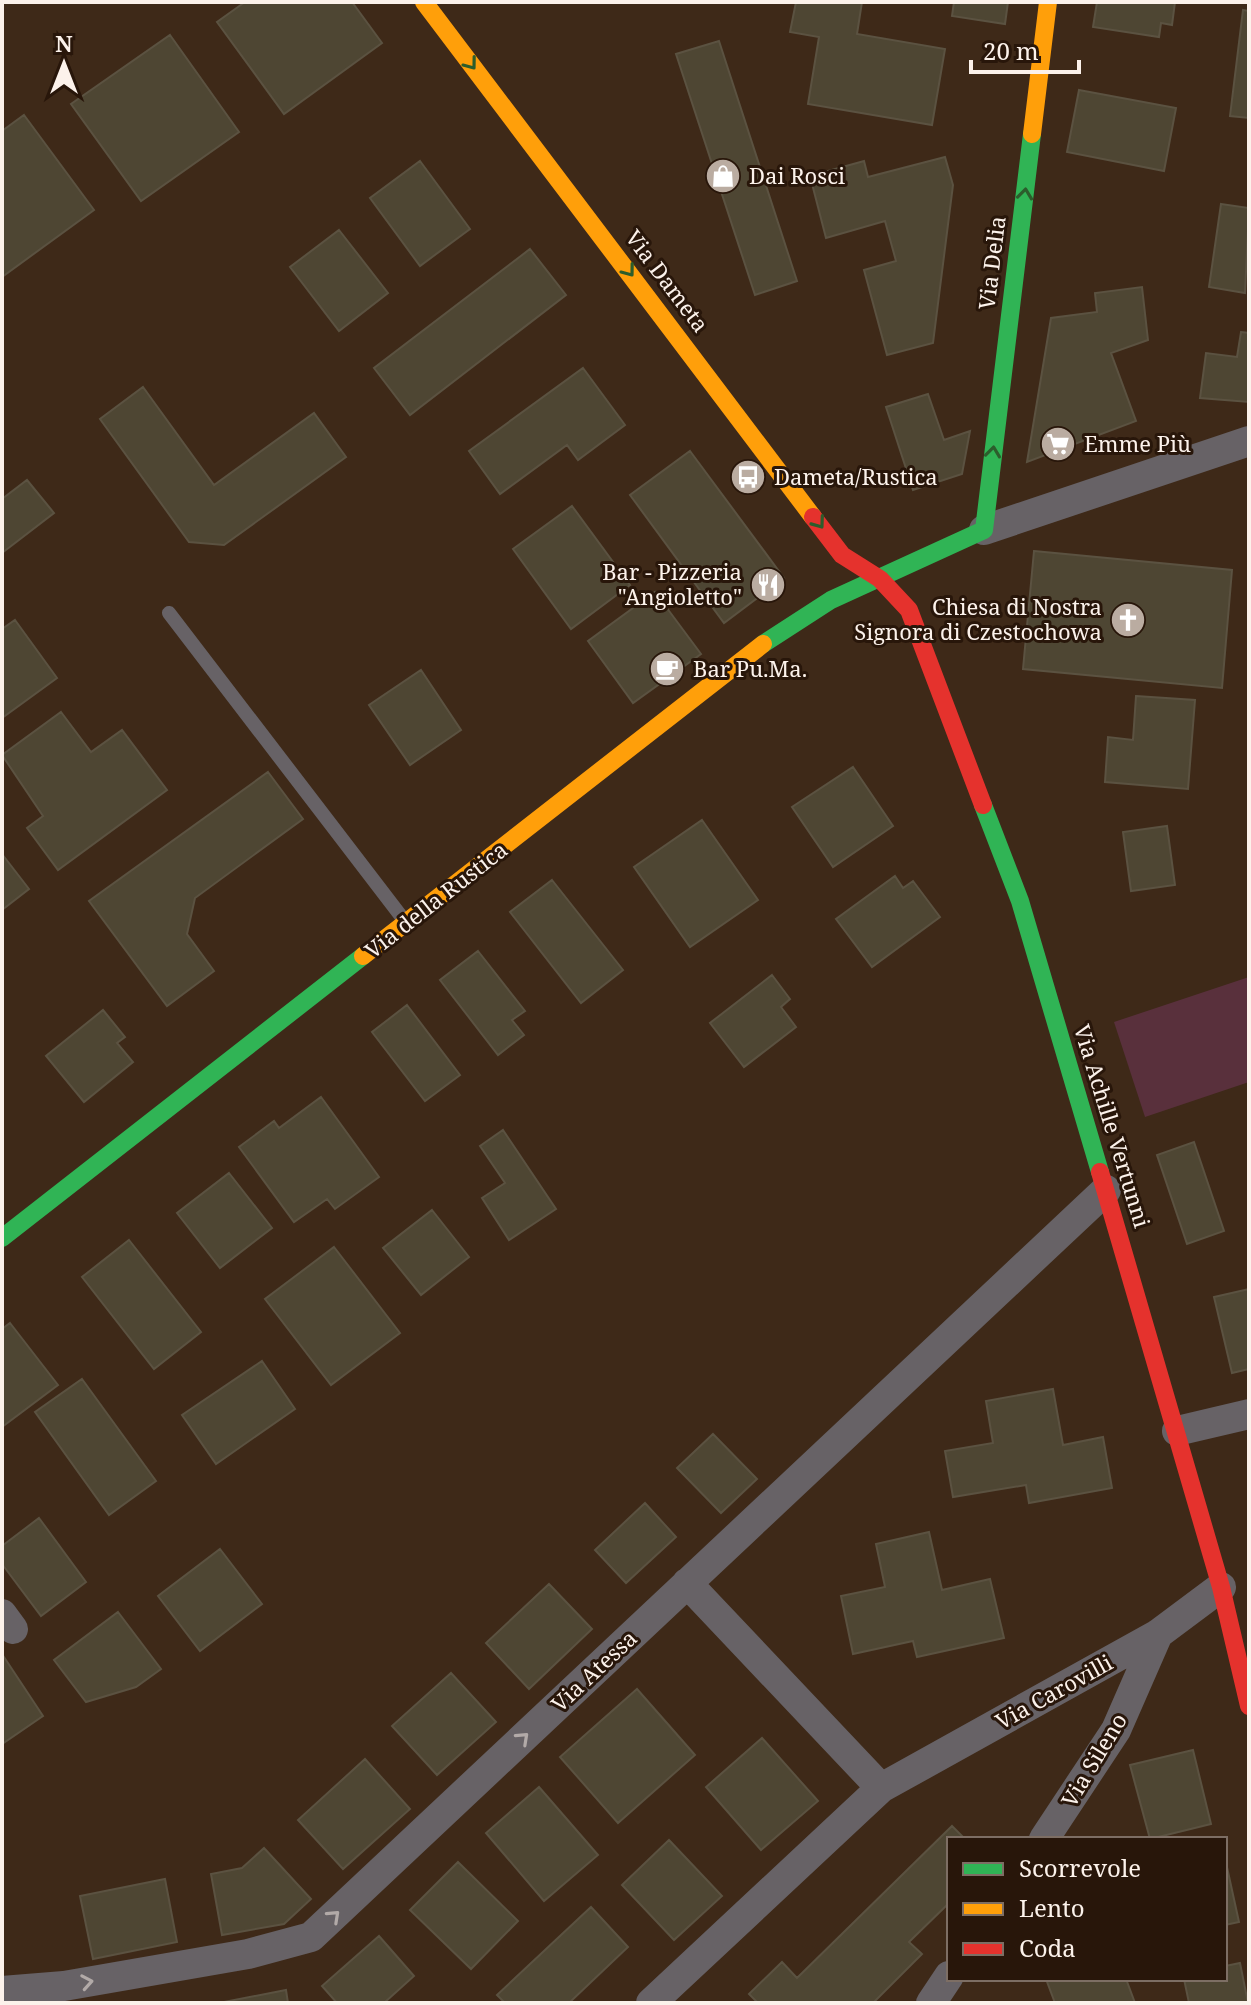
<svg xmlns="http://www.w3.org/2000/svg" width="1251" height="2005" font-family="'Noto Serif',serif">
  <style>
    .green { fill: #59303c }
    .building { fill: #4e4633; stroke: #5b5241; stroke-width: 2 }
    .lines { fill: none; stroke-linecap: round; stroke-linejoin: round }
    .lane { stroke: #676266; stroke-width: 14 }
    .street { stroke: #676266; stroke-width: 30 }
    .fast { stroke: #30b455; stroke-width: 18 }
    .slow { stroke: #ff9f0a; stroke-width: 18 }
    .jam { stroke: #e5322d; stroke-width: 18 }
    .oneway { stroke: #2c5d2c }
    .oneway2 { stroke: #b2aaa8 }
    .labels { text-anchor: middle; stroke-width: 6; stroke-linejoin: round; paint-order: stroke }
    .poi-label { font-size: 22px; fill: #fcf2eb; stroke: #28160a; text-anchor: start }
    .street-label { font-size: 22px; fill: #fcf2eb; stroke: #28160a }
  </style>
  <rect width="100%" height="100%" fill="#3e2918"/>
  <!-- green -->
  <path class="green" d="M1249 977V1082L1145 1117 1114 1022Z"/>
  <!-- building -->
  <path class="building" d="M245 2H352L382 43 284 114 217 22Z
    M796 2H862L857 34 945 49 932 125 808 104 819 37 790 32Z
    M954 2H1008L1005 24 952 16Z
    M1097 2H1175L1172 25 1161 23 1159 37 1093 27Z
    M1243 10 1249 11V118L1230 116Z
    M170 35 239 132 141 201 71 104Z
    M719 41 797 281 755 295 676 54Z
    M1079 90 1176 108 1164 171 1067 152Z
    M24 115 94 210 2 277V131Z
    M945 157 953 185 933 343 887 355 864 270 896 261 885 221 826 238 810 176 864 161 868 177Z
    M420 161 470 229 420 266 370 198Z
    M1221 204 1249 208 1245 293 1209 287Z
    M339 230 388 293 339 331 290 267Z
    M530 249 566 295 410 415 374 368Z
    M1142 287 1148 340 1111 353 1136 421 1027 462 1051 318 1097 312 1095 293Z
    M1241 332 1249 333V402L1200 398 1206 353 1237 357Z
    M583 368 625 425 578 460 567 445 500 494 469 451Z
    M143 387 214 485 314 413 346 457 224 545 189 542 100 419Z
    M928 394 944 440 970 431 962 474 913 490 886 407Z
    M690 451 784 578 724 623 630 495Z
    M27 480 54 513 2 553V499Z
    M572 506 630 585 571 629 513 549Z
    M1034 551 1232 570 1222 688 1023 669Z
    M655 592 701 654 633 703 588 641Z
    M15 620 57 678 2 718V629Z
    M421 670 461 730 410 765 369 705Z
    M1136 696 1195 700 1188 789 1105 782 1108 737 1133 740Z
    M61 712 91 752 122 730 167 790 58 870 27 828 43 816 2 755Z
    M853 767 893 826 833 867 792 807Z
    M268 772 303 819 195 898 187 934 214 971 167 1006 89 901Z
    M702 820 758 900 690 947 634 867Z
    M1167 826 1175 885 1131 891 1123 832Z
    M2 854 29 889 2 910Z
    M895 876 903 888 913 881 940 917 872 967 836 919Z
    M552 880 623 970 581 1003 510 912Z
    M478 951 525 1011 512 1020 524 1035 498 1055 440 980Z
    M772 975 790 999 781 1007 796 1027 744 1067 710 1023Z
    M407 1005 460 1075 425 1101 372 1032Z
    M103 1010 125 1037 117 1043 133 1062 84 1102 46 1056Z
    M321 1097 379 1177 335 1209 327 1199 294 1222 239 1147 274 1121 279 1128Z
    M503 1130 556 1209 509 1240 482 1198 505 1183 480 1146Z
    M1194 1142 1224 1231 1187 1244 1157 1155Z
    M229 1173 272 1228 220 1268 177 1213Z
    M432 1210 469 1257 421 1295 383 1248Z
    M129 1240 201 1332 154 1369 82 1277Z
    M334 1247 400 1333 331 1385 265 1299Z
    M1249 1289V1369L1232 1373 1214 1297Z
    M10 1323 58 1385 2 1427V1329Z
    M262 1361 295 1409 216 1464 182 1415Z
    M82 1379 156 1481 109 1515 35 1412Z
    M1053 1389 1063 1445 1103 1437 1112 1488 1029 1503 1026 1485 953 1497 945 1451 993 1443 986 1401Z
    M713 1434 757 1479 721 1513 677 1468Z
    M645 1503 676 1537 626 1583 595 1550Z
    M39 1518 86 1582 41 1616 2 1564V1546Z
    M929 1532 942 1590 990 1579 1004 1638 917 1657 913 1641 853 1654 841 1596 885 1587 876 1544Z
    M220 1549 262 1604 200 1651 158 1596Z
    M549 1584 592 1629 529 1689 486 1643Z
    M118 1612 161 1669 136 1687 86 1702 54 1660Z
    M2 1654 43 1716 2 1744Z
    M451 1673 496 1722 437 1775 392 1726Z
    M637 1689 695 1755 618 1823 560 1757Z
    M762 1738 818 1801 761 1850 706 1787Z
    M1193 1750 1211 1824 1150 1839 1130 1765Z
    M365 1759 410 1809 343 1869 298 1820Z
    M539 1787 598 1855 544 1901 486 1833Z
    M952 1826 965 1839H949V1903L909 1942 922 1954 873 2003H758L749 1994 782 1962 797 1978Z
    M669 1840 722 1896 674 1940 622 1885Z
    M264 1848 311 1899 284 1924 222 1935 211 1874 242 1868Z
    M1225 1858 1239 1922 1225 1925Z
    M458 1862 518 1921 471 1969 410 1910Z
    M165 1879 177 1942 93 1959 80 1896Z
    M591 1907 628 1947 569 2003H505L497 1995Z
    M379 1936 414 1976 384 2003H337L322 1986Z
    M1240 1963 1248 2003H1189L1184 1979H1225V1966Z
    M1046 1979H1126L1135 2003H1055Z
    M286 1990 288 2003H219Z"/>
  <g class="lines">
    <!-- lane -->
    <path class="lane" d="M169 613 404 920"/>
    <!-- street -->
    <path class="street" d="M984 530 1249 441
      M1177 1431 1249 1414
      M687 1583 881 1788
      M2 1614 13 1629
      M1044 1839 1116 1730 1158 1634
      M2 1991 64 1986 248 1954 311 1937 1106 1190
      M651 2003 881 1788 1158 1634 1221 1587
      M931 2003 949 1976"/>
    <!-- fast -->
    <path class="fast" d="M763 644 831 600 984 530 1032 134
      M983 805 1020 901 1100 1172
      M2 1238 363 956"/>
    <!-- slow -->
    <path class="slow" d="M424 2 813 517
      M1032 134 1048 2
      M363 956 763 644"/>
    <!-- jam -->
    <path class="jam" d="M813 517 842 555 880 579 909 610 983 805
      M1100 1172 1221 1587 1249 1706"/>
  </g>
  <!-- one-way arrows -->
  <defs><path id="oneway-chevron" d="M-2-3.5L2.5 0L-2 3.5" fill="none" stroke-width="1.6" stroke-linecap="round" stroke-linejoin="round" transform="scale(2)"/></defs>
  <g class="oneway">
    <use href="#oneway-chevron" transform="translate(471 64) rotate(53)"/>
    <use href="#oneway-chevron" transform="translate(1025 194) rotate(-83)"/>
    <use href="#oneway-chevron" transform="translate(629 271) rotate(53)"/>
    <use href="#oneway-chevron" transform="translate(993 452) rotate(-83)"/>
    <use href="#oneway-chevron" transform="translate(819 523) rotate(54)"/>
  </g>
  <g class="oneway2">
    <use href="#oneway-chevron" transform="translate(523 1738) rotate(-43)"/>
    <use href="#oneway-chevron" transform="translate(334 1916) rotate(-43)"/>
    <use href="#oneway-chevron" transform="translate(87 1982) rotate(-10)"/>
  </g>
  <!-- icons -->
  <defs>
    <g id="shop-disc" transform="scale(1.8)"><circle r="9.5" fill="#baaca1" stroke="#28160a"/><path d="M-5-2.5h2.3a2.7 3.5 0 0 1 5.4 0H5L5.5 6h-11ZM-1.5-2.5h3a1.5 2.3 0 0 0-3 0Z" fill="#fff"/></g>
    <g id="supermarket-disc" transform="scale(1.8)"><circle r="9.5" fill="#baaca1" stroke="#28160a"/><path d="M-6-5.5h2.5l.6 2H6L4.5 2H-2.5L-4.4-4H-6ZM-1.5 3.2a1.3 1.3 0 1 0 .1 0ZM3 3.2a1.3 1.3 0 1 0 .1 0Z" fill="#fff"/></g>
    <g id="bus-disc" transform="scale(1.8)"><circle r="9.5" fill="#baaca1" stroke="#28160a"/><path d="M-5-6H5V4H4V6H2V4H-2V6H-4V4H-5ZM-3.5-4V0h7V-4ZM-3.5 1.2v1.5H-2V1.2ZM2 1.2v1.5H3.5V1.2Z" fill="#fff"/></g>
    <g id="restaurant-disc" transform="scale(1.8)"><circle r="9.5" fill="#baaca1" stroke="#28160a"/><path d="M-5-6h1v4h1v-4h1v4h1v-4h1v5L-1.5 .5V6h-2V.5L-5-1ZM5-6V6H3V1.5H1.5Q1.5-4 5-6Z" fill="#fff"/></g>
    <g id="church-disc" transform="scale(1.8)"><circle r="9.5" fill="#baaca1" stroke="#28160a"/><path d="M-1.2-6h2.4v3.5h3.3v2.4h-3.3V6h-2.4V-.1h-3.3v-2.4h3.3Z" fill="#fff"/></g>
    <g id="cafe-disc" transform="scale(1.8)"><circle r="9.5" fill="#baaca1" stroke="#28160a"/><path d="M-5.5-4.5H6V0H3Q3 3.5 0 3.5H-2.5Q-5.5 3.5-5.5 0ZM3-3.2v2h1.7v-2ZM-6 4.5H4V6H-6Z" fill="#fff"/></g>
  </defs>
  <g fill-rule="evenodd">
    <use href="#shop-disc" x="723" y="176"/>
    <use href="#supermarket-disc" x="1058" y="444"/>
    <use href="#bus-disc" x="748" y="477"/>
    <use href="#restaurant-disc" x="768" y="585"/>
    <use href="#church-disc" x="1128" y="620"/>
    <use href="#cafe-disc" x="667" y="669"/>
  </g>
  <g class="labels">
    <!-- poi labels -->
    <g class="poi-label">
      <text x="749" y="184">Dai Rosci</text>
      <text x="1084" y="452">Emme Più</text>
      <text x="774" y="485">Dameta/Rustica</text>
      <text x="742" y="580" text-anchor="end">Bar - Pizzeria<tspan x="742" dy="25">"Angioletto"</tspan></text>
      <text x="1102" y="615" text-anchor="end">Chiesa di Nostra<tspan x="1102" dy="25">Signora di Czestochowa</tspan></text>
      <text x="693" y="677">Bar Pu.Ma.</text>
    </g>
    <!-- street labels -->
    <g class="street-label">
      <text transform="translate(992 263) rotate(-83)" y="8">Via Delia</text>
      <text transform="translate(667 281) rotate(53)" y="8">Via Dameta</text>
      <text transform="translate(436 900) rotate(-38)" y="8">Via della Rustica</text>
      <text transform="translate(1112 1126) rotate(73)" y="8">Via Achille Vertunni</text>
      <text transform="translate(594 1671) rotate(-43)" y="8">Via Atessa</text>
      <text transform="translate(1054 1692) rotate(-29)" y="8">Via Carovilli</text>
      <text transform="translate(1094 1760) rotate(-59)" y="8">Via Sileno</text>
    </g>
  </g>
  <!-- border -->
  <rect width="1251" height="2005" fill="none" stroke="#fcf2eb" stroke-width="8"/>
  <!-- legend -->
  <rect x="947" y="1837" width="280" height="144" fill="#28160a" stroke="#7d6e64" stroke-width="2"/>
  <rect x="963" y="1863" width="40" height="12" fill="#30b455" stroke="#7d6e64" stroke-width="2"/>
  <text x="1019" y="1877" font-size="24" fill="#fcf2eb">Scorrevole</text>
  <rect x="963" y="1903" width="40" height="12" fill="#ff9f0a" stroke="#7d6e64" stroke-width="2"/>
  <text x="1019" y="1917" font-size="24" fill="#fcf2eb">Lento</text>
  <rect x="963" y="1943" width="40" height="12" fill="#e5322d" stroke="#7d6e64" stroke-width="2"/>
  <text x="1019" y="1957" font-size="24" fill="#fcf2eb">Coda</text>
  <!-- north arrow -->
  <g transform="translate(64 64)" stroke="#28160a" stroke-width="6" paint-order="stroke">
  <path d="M0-6L14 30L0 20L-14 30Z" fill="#fcf2eb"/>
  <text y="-12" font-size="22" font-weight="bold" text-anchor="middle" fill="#fcf2eb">N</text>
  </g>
  <!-- scale -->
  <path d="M971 60v12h108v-12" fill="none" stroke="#fcf2eb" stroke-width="4"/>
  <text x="983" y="60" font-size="24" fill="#fcf2eb" stroke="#28160a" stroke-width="6" paint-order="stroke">20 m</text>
</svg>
